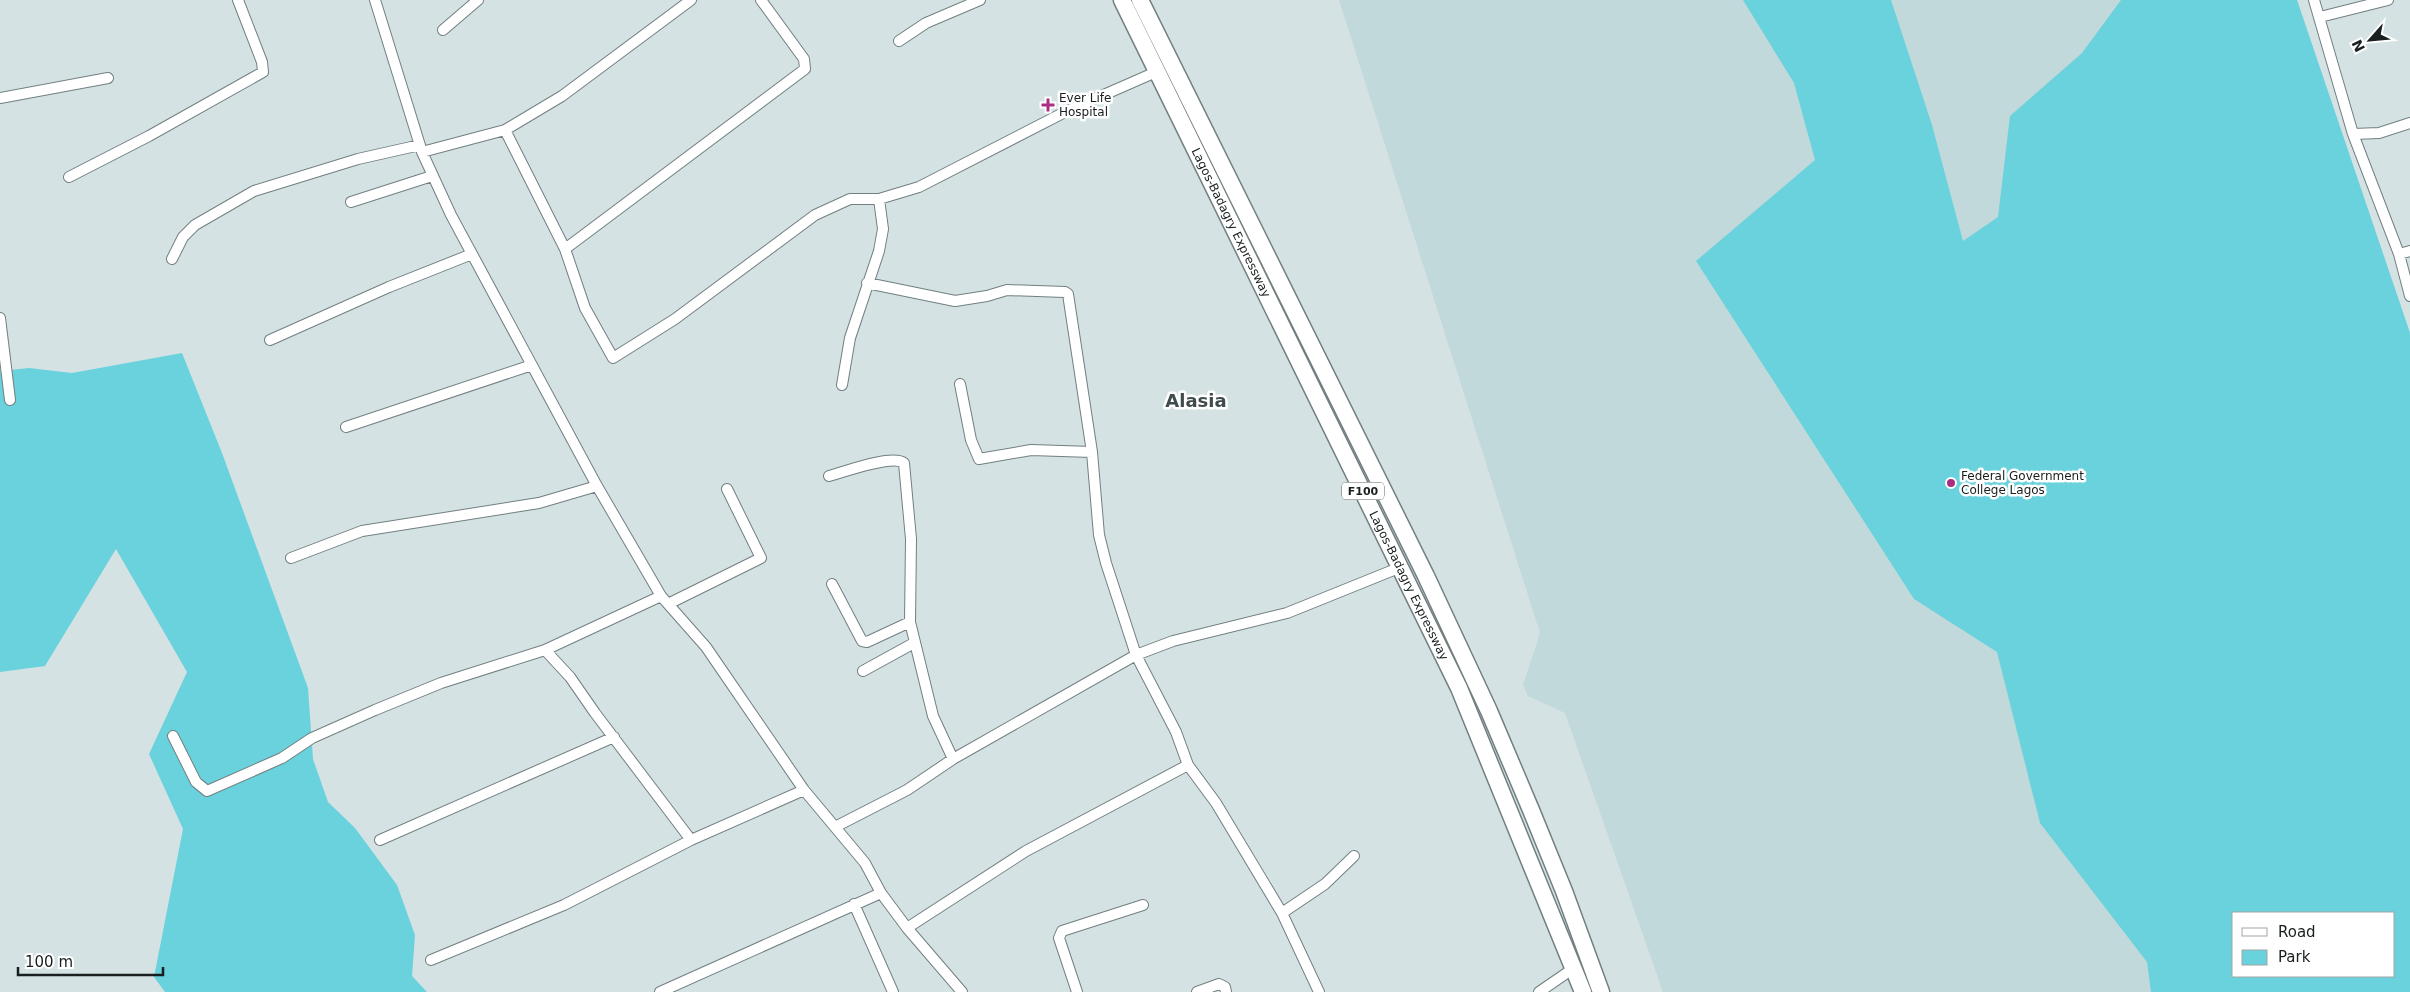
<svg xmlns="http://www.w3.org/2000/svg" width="2410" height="992" font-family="'DejaVu Sans',sans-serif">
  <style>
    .built { fill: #c1d9db; fill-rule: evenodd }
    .green { fill: #69d2dc; fill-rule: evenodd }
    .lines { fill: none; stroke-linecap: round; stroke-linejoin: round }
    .minor-casing { stroke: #727f81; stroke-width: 12 }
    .trunk-casing { stroke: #727f81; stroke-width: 19 }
    .minor { stroke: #fff; stroke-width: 10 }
    .trunk { stroke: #fff; stroke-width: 16 }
    .poi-dot { fill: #a92e82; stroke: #fff; stroke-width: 2 }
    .labels { text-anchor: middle; stroke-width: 5; stroke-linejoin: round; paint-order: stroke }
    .shield { fill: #fff; stroke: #5e6262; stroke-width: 1 }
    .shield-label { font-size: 11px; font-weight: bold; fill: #191e1f }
    .poi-label { font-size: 12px; fill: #191e1f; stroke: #fff; text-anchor: start }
    .street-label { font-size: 12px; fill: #191e1f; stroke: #fff }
    .district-label { font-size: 18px; font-weight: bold; fill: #3f4b4d; stroke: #fff }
  </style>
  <rect width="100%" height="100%" fill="#d4e2e4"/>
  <!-- built -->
  <path class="built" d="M1339 0H2297L2410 333V992H1663L1565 713 1528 696 1523 685 1540 633ZM2234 913H2394V976H2234Z"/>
  <!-- green -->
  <path class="green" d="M1743 0H1891L1932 125 1963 241 1998 217 2010 116 2082 53 2121 0H2297L2410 333V992H2151L2147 962 2040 823 1997 652 1914 599 1696 261 1815 160 1794 83ZM2394 913V976H2234V913Z
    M182 353 222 453 308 688 313 759 328 802 355 828 397 885 415 935 412 976 427 992H165L154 977 183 829 149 754 187 672 116 549 45 666 0 672V371L29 368 72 373Z"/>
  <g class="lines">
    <!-- minor casing -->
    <g class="minor-casing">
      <path id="minor" d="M375 0 422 152 451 215 597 486 661 596 706 647 804 790 865 863 881 893 907 928 962 992
        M2314 0 2353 134 2399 254 2410 296
        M2320 17 2388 0
        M443 30 478 0
        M899 41 926 23 980 0
        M0 98 108 78
        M505 130 565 249 585 308 613 358 675 319 815 215 850 199H879L919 187 1067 111 1156 72
        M2353 134 2379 133 2410 123
        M422 152 505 130 562 96 691 0
        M69 177 149 136 263 72 262 62 238 0
        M351 202 432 176
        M565 249 805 69 804 59 761 0
        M2399 254 2410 251
        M172 259 183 237 195 225 254 191 358 159 420 145
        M867 283 955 301 987 296 1007 290 1065 292 1068 294 1092 452 1099 535 1106 563 1136 655 1176 732 1188 765 1216 803 1282 913 1319 992
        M0 318 10 400
        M270 340 389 287 472 254
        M960 384 971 440 979 459 1031 450 1092 452
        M842 385 850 338 879 251 883 229 879 199
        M346 427 532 365
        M829 476C844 472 892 454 904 463L911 539 910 622 933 716 953 759
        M291 558 362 531 539 503 597 486
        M832 584 862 641 867 642 910 622
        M668 604 761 558 727 489
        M545 650 570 677 595 713 691 840
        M863 671 914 643
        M173 736 196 782 207 791 282 758 312 738 375 710 441 683 545 650 661 596
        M835 827 907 790 953 759 1136 655 1173 641 1287 613 1401 567
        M380 840 614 737
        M854 904 893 992
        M1282 913 1325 884 1354 856
        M907 928 1026 851 1188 765
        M431 960 564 905 691 840 804 790
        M660 992 881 893
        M1077 992 1059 938 1062 931 1143 905
        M1197 992 1219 984 1225 987 1226 992
        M1539 992 1574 968"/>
    </g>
    <!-- trunk casing -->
    <g class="trunk-casing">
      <g id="trunk">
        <path id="s1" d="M1122 0 1459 688 1583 992"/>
        <path d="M1140 0 1426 576 1489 711 1531 810 1564 891 1601 992"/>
      </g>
    </g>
    <!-- minor -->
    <use href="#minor" class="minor"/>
    <!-- trunk -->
    <use href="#trunk" class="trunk"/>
  </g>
  <!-- markers -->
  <g class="poi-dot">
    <path d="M1045.5 97.5h5v5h5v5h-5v5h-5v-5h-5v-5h5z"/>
    <circle cx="1951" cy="483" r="5"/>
  </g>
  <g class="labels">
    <!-- shield labels -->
    <rect class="shield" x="1342" y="482.5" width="42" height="17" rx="4"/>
    <g class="shield-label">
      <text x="1363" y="495">F100</text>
    </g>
    <!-- poi labels -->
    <g class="poi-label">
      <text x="1059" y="102">Ever Life<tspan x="1059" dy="14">Hospital</tspan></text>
      <text x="1961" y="480">Federal Government<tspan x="1961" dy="14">College Lagos</tspan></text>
    </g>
    <!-- street labels -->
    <g class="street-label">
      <text dy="4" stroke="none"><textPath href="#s1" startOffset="248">Lagos-Badagry Expressway</textPath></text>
      <text dy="4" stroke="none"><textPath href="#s1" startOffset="652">Lagos-Badagry Expressway</textPath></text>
    </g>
    <!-- district labels -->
    <g class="district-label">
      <text x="1196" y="407">Alasia</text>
    </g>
  </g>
  <!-- legend -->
  <rect x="2232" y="912" width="162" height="65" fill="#ffffff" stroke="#a3a5a5"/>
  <rect x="2242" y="928" width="25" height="8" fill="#ffffff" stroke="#a3a5a5"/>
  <text x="2278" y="937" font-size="15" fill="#191e1f">Road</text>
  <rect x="2242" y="950" width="25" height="15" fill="#69d2dc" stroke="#a3a5a5"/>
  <text x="2278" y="962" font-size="15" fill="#191e1f">Park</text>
  <!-- north arrow -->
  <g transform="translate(2370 40) rotate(243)" stroke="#ffffff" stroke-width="4" paint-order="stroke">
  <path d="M0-4L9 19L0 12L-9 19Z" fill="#191e1f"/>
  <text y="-8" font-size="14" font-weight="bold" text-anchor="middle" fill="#191e1f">N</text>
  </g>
  <!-- scale -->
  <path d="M18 967v8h145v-8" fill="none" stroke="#191e1f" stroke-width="2.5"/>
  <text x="25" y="967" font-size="15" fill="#191e1f" stroke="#ffffff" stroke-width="4" paint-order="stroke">100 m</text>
</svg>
